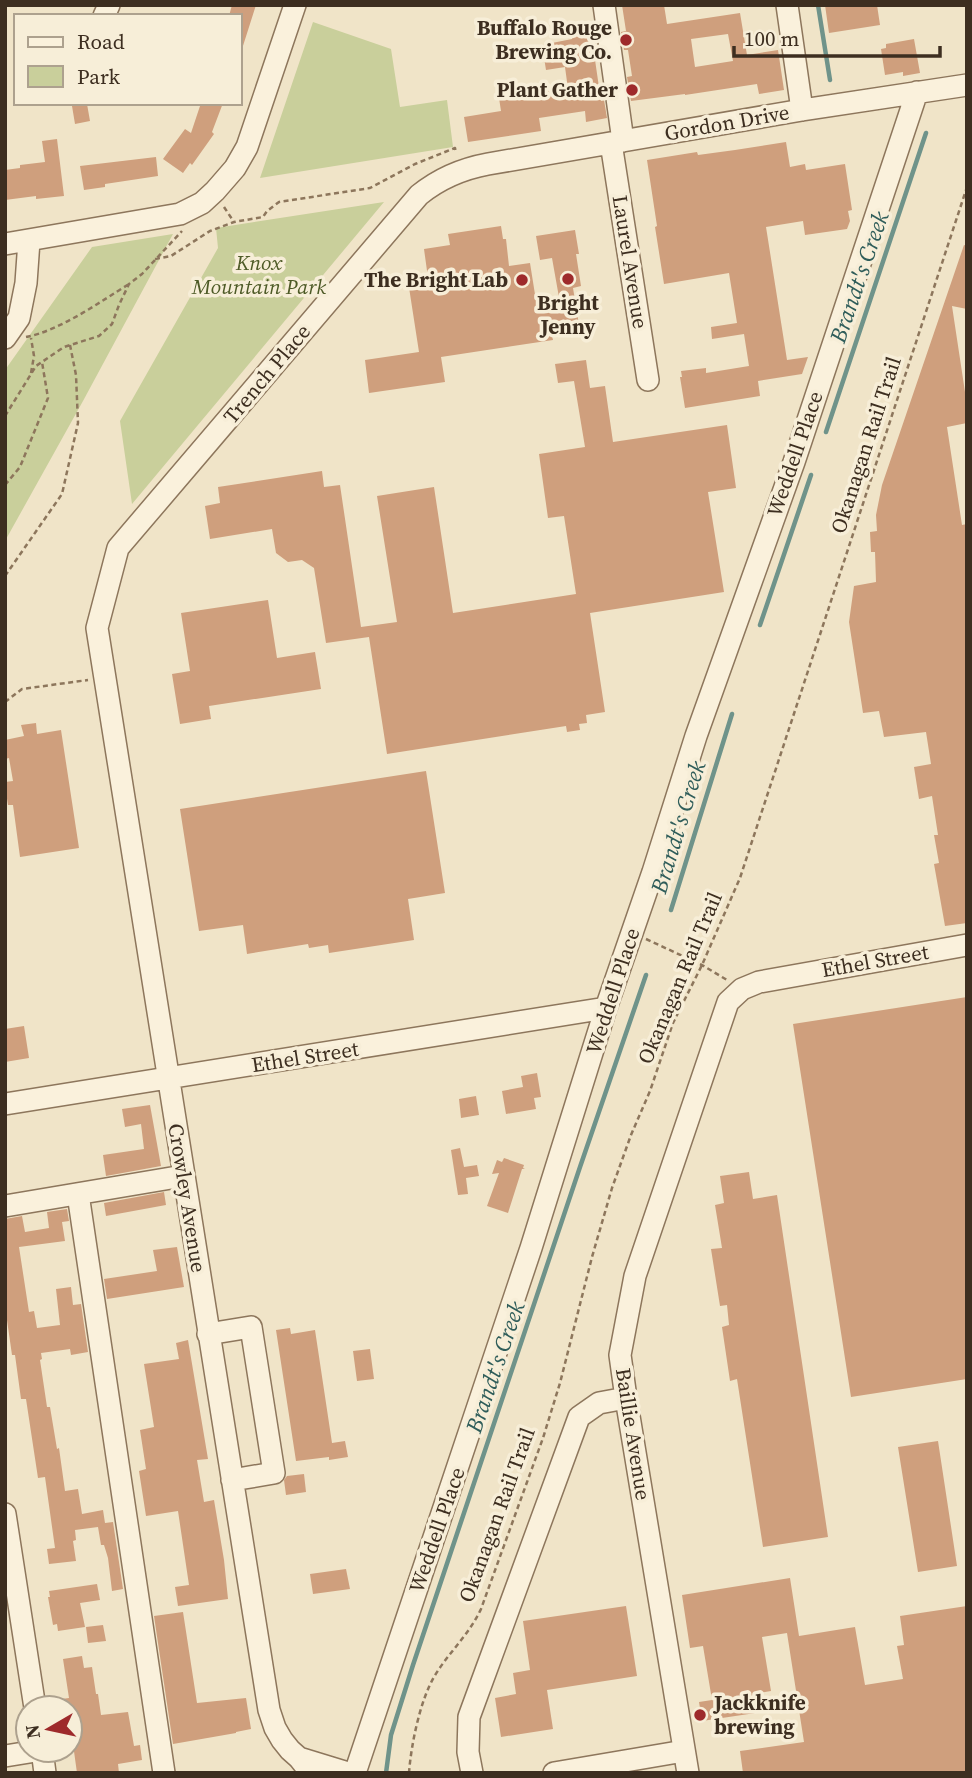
<svg xmlns="http://www.w3.org/2000/svg" width="972" height="1778" font-family="'Source Serif 4',serif">
  <style>
    .green { fill: #c9cf9b }
    .lines { fill: none; stroke-linecap: round; stroke-linejoin: round }
    .stream { stroke: #6f938a; stroke-width: 4.5 }
    .building { fill: #cf9f7d; fill-rule: evenodd }
    .minor-casing { stroke: #8d765c; stroke-width: 24 }
    .path { stroke: #8d765c; stroke-width: 2.5; stroke-dasharray: 5 3.5; stroke-linecap: butt }
    .minor { stroke: #faf1dc; stroke-width: 21 }
    .poi-dot { fill: #9e2a2b; stroke: #f7eed8; stroke-width: 2.5 }
    .labels { text-anchor: middle; stroke-width: 7; stroke-linejoin: round; paint-order: stroke }
    .poi-label { font-size: 21px; font-weight: bold; fill: #3d2e20; stroke: #f7eed8; text-anchor: end }
    .street-label { font-size: 21px; fill: #3d2e20; stroke: #f7eed8 }
    .park-label { font-size: 21px; font-style: italic; fill: #4d5a26; stroke: #f7eed8 }
    .water-label { font-size: 23px; font-style: italic; fill: #2f5d5a; stroke: #f7eed8 }
  </style>
  <rect width="100%" height="100%" fill="#f0e4c8"/>
  <!-- green -->
  <path class="green" d="M313 22 391 49 400 107 447 100 453 147 260 178Z
    M384 202 132 504 120 421 218 248 216 228Z
    M173 234 83 401 5 541V370L92 247Z"/>
  <g class="lines">
    <!-- stream -->
    <path class="stream" d="M818 5 830 80
      M826 432 926 133
      M760 625 811 475
      M671 910 732 714
      M386 1773 391 1735 413 1665 580 1167 646 975"/>
  </g>
  <!-- building -->
  <path class="building" d="M232 5H256L242 49 240 48V16H229Z
    M622 5H664L667 24 740 13 747 55 778 50 784 90 759 94 757 84 685 95V94L631 101 627 77 632 76 628 50H624L621 32 626 31ZM728 34 733 61 695 67 691 39Z
    M825 5H877L880 25 829 33Z
    M594 31 597 53H594L601 101 604 100 607 118 586 122 585 111 539 118 541 131 468 142 464 117 501 111 499 98 568 89 565 67 546 70 542 45 572 39V34Z
    M914 39 920 73 903 76V72L885 75 881 49 886 48V44Z
    M201 103H223L212 132 214 134 192 165 190 163 183 173 163 159 185 129 191 133Z
    M87 104 90 121 75 124 72 106Z
    M57 139 64 196 36 199V196L5 200V170L20 168V165L45 162 42 141Z
    M786 142 790 167 805 164 806 170 845 164 852 210 848 211 850 221 847 229 805 235 803 221 766 227 787 360 808 357 802 374 758 381 760 396 685 408 680 377H682L681 371 706 368V373L749 366 744 334 712 339 711 327 737 323 729 273 664 284 655 227 657 226 647 160 697 152 698 155 735 150Z
    M156 157 158 176 105 184V187L84 190 80 166Z
    M501 226 503 239H506L509 266 530 263 537 307 560 303 552 258 540 260 536 236 575 230 579 254H576L581 286 573 288 580 331 552 336 553 340 441 357 445 382 369 393 365 360 419 352 408 281 428 278 424 249 450 245 448 234Z
    M964 245 967 246V309L952 306 965 392H967V423L947 427 962 525 967 524V923L945 926 934 864 939 863 934 835H938L932 796 919 799 914 767 931 764 926 732 884 737 879 711 863 713 849 622 854 586 876 582 875 552H871L870 532 877 531 876 515 882 485Z
    M586 360 590 388 605 386 613 442 727 425 736 488 708 492 724 592 590 613 605 712 586 715 587 723 579 724 580 730 567 732 566 726 387 754 369 637 326 643 314 568 302 560 288 562 276 553 272 529 210 539 205 506 220 503 218 487 322 471 324 487 340 485 361 627 397 622 377 496 434 487 453 613 576 594 564 516 548 518 539 454 585 447 574 381 558 383 555 364Z
    M268 600 277 658 315 652 321 689 209 706 211 719 180 724 172 674 190 671 181 613Z
    M36 723 37 734 61 730 79 848 20 857 13 805H8L5 786V782L13 781 9 758 5 759V740L24 736 21 725Z
    M426 771 445 893 408 899 414 940 329 953 328 945 309 948 308 944 247 954 243 925 199 931 180 809Z
    M967 997V1379L851 1397 793 1024Z
    M24 1026 29 1058 5 1062V1029Z
    M537 1073 541 1097 534 1098 536 1109 506 1114 502 1091 523 1087 521 1076Z
    M476 1096 479 1115 461 1118 459 1099Z
    M150 1105 161 1166 106 1176 103 1155 144 1149 141 1124 125 1127 122 1109Z
    M460 1148 464 1167 477 1165 479 1176 466 1178 468 1194 458 1195 451 1150Z
    M504 1158 524 1165 523 1168 525 1169H522L508 1213 487 1206 499 1173 492 1174 497 1160 502 1162Z
    M749 1172 753 1199 777 1195 828 1537 763 1547 737 1379 730 1381 722 1327 729 1325 727 1305 720 1306 711 1249 722 1248 715 1205 724 1203 720 1176Z
    M164 1192 166 1205 106 1216 104 1203Z
    M67 1209 69 1221 62 1222 65 1241 19 1247 29 1312 34 1311 37 1328 60 1325 56 1289 71 1287 73 1305 81 1304 88 1352 71 1355 70 1349 41 1353 42 1359 40 1360 47 1407H50L57 1449 59 1448 65 1491 78 1489 82 1514 103 1510 105 1523 113 1522 123 1589 112 1591 108 1558 104 1545H101L98 1527 75 1530 76 1540 73 1541 76 1561 49 1564 47 1549 55 1548 45 1477 38 1478 26 1399H21L15 1355H12L6 1313H7L5 1302V1219L22 1216 25 1232 49 1228 47 1212Z
    M177 1247 184 1287 107 1299 104 1279 157 1271 153 1250Z
    M290 1328 291 1334 315 1330 332 1443 345 1441 348 1457 329 1460V1457L296 1461 276 1330Z
    M188 1340 208 1459 197 1460 204 1502 214 1500 224 1560 228 1599 178 1606 175 1587 189 1585 178 1511 146 1516 139 1471 146 1469 140 1430 154 1427 144 1364 179 1359 176 1343Z
    M370 1349 374 1379 357 1381 353 1351Z
    M938 1441 957 1566 918 1572 898 1447Z
    M304 1474 306 1492 286 1495 284 1480 287 1476Z
    M346 1569 350 1589 313 1594 310 1574Z
    M790 1578 799 1636 855 1627 865 1685 903 1679 897 1646 904 1645 900 1616 967 1606V1773H743L740 1751 804 1742 787 1633 762 1637 771 1691 759 1693 762 1712 702 1721 699 1702 712 1700 703 1646 690 1648 682 1595Z
    M97 1584 100 1600 80 1603 85 1627 58 1631 57 1624 53 1625 48 1597H50L49 1591Z
    M626 1606 637 1676 547 1690 553 1729 501 1737 495 1698 516 1694 513 1673 530 1670 523 1621Z
    M183 1612 197 1703 246 1698 251 1729 236 1732V1733L173 1744 154 1616Z
    M103 1625 106 1641 88 1643 86 1627Z
    M82 1656 84 1668 92 1667 96 1694H98L101 1715 128 1712 134 1746 140 1745 142 1760 118 1764 119 1773H77L72 1737 75 1736 70 1708H48L47 1701 69 1698 63 1659Z"/>
  <g class="lines">
    <!-- minor casing -->
    <g class="minor-casing">
      <path id="minor" d="M604 5 623 141
        M787 5 802 110
        M104 16 109 5
        M611 143 648 380
        M5 244 180 214 202 203 215 191 235 168 247 147 295 5
        M5 338 19 318 26 283 29 241
        M5 1104 606 1008
        M78 1194 164 1773
        M5 1206 183 1176
        M208 1334 251 1327 274 1473 232 1480
        M5 1514 35 1708
        M5 1756 42 1750 45 1773
        M299 1758 348 1773
        M311 1773 299 1758 290 1750 282 1740 275 1728 269 1710 97 628 118 548 419 195C440 178 461 169 488 164L802 110 967 85
        M355 1773 531 1248 606 1008 653 872 696 736 794 462 917 92
        M472 1773 468 1752 469 1717 579 1417 599 1403 626 1398
        M554 1773 684 1751
        M688 1773 626 1398 620 1355 635 1276 728 1002 742 989 759 982 967 945"/>
    </g>
    <!-- path -->
    <path class="path" d="M224 207 234 222
      M155 259 171 256 210 231 234 222 263 217 267 211 279 202 370 188 415 164 455 148 456 153
      M26 337C59 331 100 302 129 284
      M31 373 34 356 31 338
      M5 416 36 366 64 347 99 336 112 324 119 305 129 284 142 274 182 231
      M5 485 20 467 48 398 42 362
      M5 576 62 494 78 423 76 375 70 345
      M5 702 22 689 88 680
      M646 939 702 965 727 980
      M409 1773C411 1745 420 1701 434 1677 448 1653 469 1635 481 1609L543 1438 560 1383 592 1257 612 1188 631 1135 650 1091 673 1023 702 965 740 878 967 187"/>
    <!-- minor -->
    <use href="#minor" class="minor"/>
  </g>
  <!-- markers -->
  <g class="poi-dot">
    <circle cx="626" cy="40" r="7"/>
    <circle cx="632" cy="90" r="7"/>
    <circle cx="568" cy="279" r="7"/>
    <circle cx="522" cy="280" r="7"/>
    <circle cx="700" cy="1715" r="7"/>
  </g>
  <g class="labels">
    <!-- poi labels -->
    <g class="poi-label">
      <text x="612" y="35">Buffalo Rouge<tspan x="612" dy="24">Brewing Co.</tspan></text>
      <text x="618" y="97">Plant Gather</text>
      <text x="508" y="287">The Bright Lab</text>
      <text x="568" y="310" text-anchor="middle">Bright<tspan x="568" dy="24">Jenny</tspan></text>
      <text x="714" y="1710" text-anchor="start">Jackknife<tspan x="714" dy="24">brewing</tspan></text>
    </g>
    <!-- street labels -->
    <g class="street-label">
      <text transform="translate(727 123) rotate(-10)" y="7">Gordon Drive</text>
      <text transform="translate(630 262) rotate(81)" y="7">Laurel Avenue</text>
      <text transform="translate(267 374) rotate(-50)" y="7">Trench Place</text>
      <text transform="translate(866 445) rotate(-72)" y="7">Okanagan Rail Trail</text>
      <text transform="translate(795 454) rotate(-71)" y="7">Weddell Place</text>
      <text transform="translate(875 961) rotate(-10)" y="7">Ethel Street</text>
      <text transform="translate(680 978) rotate(-67)" y="7">Okanagan Rail Trail</text>
      <text transform="translate(613 991) rotate(-72)" y="7">Weddell Place</text>
      <text transform="translate(305 1057) rotate(-9)" y="7">Ethel Street</text>
      <text transform="translate(187 1198) rotate(81)" y="7">Crowley Avenue</text>
      <text transform="translate(633 1434) rotate(81)" y="7">Baillie Avenue</text>
      <text transform="translate(497 1515) rotate(-70)" y="7">Okanagan Rail Trail</text>
      <text transform="translate(437 1530) rotate(-71)" y="7">Weddell Place</text>
    </g>
    <!-- park labels -->
    <g class="park-label">
      <text x="259" y="270">Knox<tspan x="259" dy="24">Mountain Park</tspan></text>
    </g>
    <!-- water labels -->
    <g class="water-label">
      <text transform="translate(859 277) rotate(-71)" y="8">Brandt's Creek</text>
      <text transform="translate(678 827) rotate(-73)" y="8">Brandt's Creek</text>
      <text transform="translate(495 1367) rotate(-71)" y="8">Brandt's Creek</text>
    </g>
  </g>
  <!-- border -->
  <rect width="972" height="1778" fill="none" stroke="#3d2e20" stroke-width="14"/>
  <!-- legend -->
  <rect x="14" y="14" width="228" height="91" fill="#f7eed8" stroke="#ada18e" stroke-width="2"/>
  <rect x="28" y="37" width="35" height="10" fill="#faf1dc" stroke="#ada18e" stroke-width="2"/>
  <text x="77" y="49" font-size="21" fill="#3d2e20">Road</text>
  <rect x="28" y="66" width="35" height="21" fill="#c9cf9b" stroke="#ada18e" stroke-width="2"/>
  <text x="77" y="84" font-size="21" fill="#3d2e20">Park</text>
  <!-- north arrow -->
  <g transform="translate(49 1729) rotate(261)"><circle r="33" fill="#f7eed8" stroke="#ada18e" stroke-width="2"/>
  <path d="M0-5L12 26L0 18L-12 26Z" fill="#9e2a2b"/>
  <text y="-10" font-size="19" font-weight="bold" text-anchor="middle" fill="#3d2e20">N</text>
  </g>
  <!-- scale -->
  <path d="M734 46v10h206v-10" fill="none" stroke="#3d2e20" stroke-width="3.5"/>
  <text x="744" y="46" font-size="21" fill="#3d2e20" stroke="#f7eed8" stroke-width="5" paint-order="stroke">100 m</text>
</svg>
